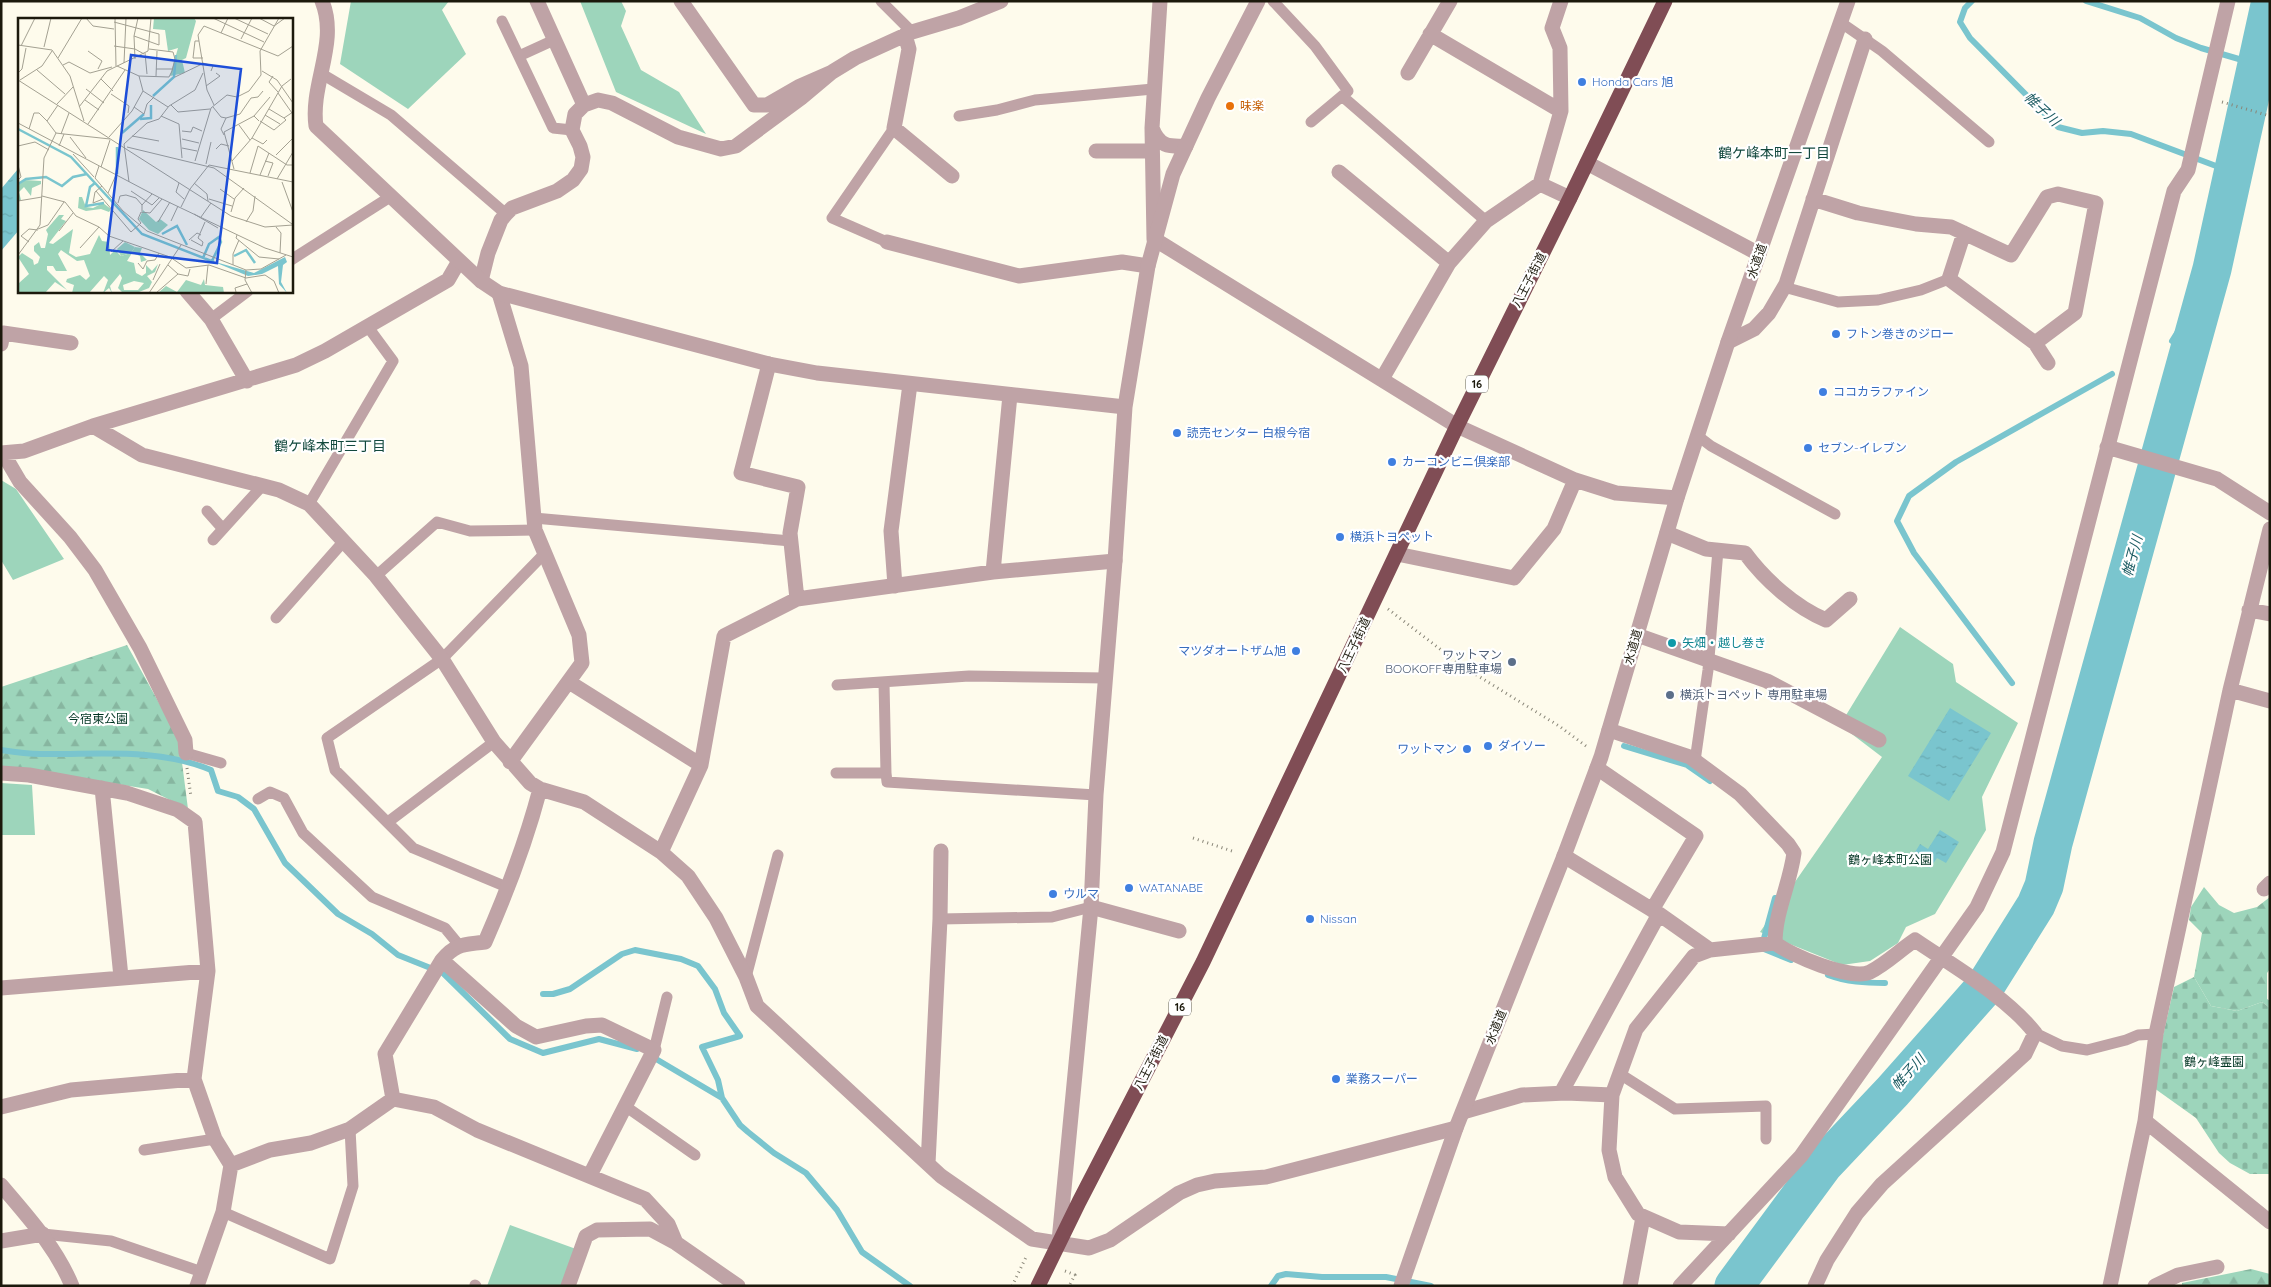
<svg xmlns="http://www.w3.org/2000/svg" width="2271" height="1287" font-family="Quicksand,'Noto Sans JP',sans-serif">
  <style>
    .green { fill: #9dd5bb }
    .forest { fill: url(#forest-firs) }
    .cemetery { fill: url(#cemetery-stones) }
    .water { fill: url(#water-ripples) }
    .lines { fill: none; stroke-linecap: round; stroke-linejoin: round }
    .stream { stroke: #7ac5ce; stroke-width: 6 }
    .river { stroke: #7ac5ce; stroke-width: 39 }
    .path { stroke: #898678; stroke-width: 3; stroke-dasharray: 1 4; stroke-linecap: butt }
    .service { stroke: #bfa3a6; stroke-width: 11 }
    .minor { stroke: #bfa3a6; stroke-width: 15 }
    .tertiary { stroke: #bfa3a6; stroke-width: 15 }
    .trunk { stroke: #804d55; stroke-width: 15 }
    .shop-dot { fill: #3f7fe0; stroke: #fff; stroke-width: 2 }
    .food-dot { fill: #e8710a; stroke: #fff; stroke-width: 2 }
    .culture-dot { fill: #0f9aa8; stroke: #fff; stroke-width: 2 }
    .service-dot { fill: #5c6f8a; stroke: #fff; stroke-width: 2 }
    .labels { text-anchor: middle; stroke-width: 4.5; stroke-linejoin: round; paint-order: stroke }
    .shield { fill: #fff; stroke: #605e55; stroke-width: 1 }
    .shield-label { font-size: 11px; font-weight: bold; fill: #1c190c }
    .shop-label { font-size: 12px; fill: #366cbe; stroke: #fff; text-anchor: start }
    .food-label { font-size: 12px; fill: #c56008; stroke: #fff; text-anchor: start }
    .street-label { font-size: 12px; fill: #1c190c; stroke: #fff }
    .culture-label { font-size: 12px; fill: #0d838f; stroke: #fff; text-anchor: start }
    .service-label { font-size: 12px; fill: #4e5e75; stroke: #fff; text-anchor: end }
    .park-label { font-size: 12px; fill: #003422; stroke: #fff }
    .water-label { font-size: 14px; font-style: italic; fill: #1d5c63; stroke: #fff }
    .neighbourhood-label { font-size: 14px; fill: #13493e; stroke: #fff }
    .inset-river { fill: none; stroke: #7ac5ce; stroke-width: 2.5 }
    .inset-road { fill: none; stroke: #a4a192; stroke-width: 1 }
    .view { fill: #1d4ed8; fill-opacity: 0.15; stroke: #1d4ed8; stroke-width: 2.5 }
    .inset-edge { fill: none; stroke: #1c190c; stroke-width: 2.5 }
  </style>
  <defs>
    <pattern id="forest-firs" width="22" height="20" patternUnits="userSpaceOnUse" patternTransform="scale(1.25)"><rect width="22" height="20" fill="#9dd5bb"/><path d="M5 1l3.5 6h-7zM16 11l3.5 6h-7z" fill="#87b6a0"/></pattern>
    <pattern id="cemetery-stones" width="16" height="16" patternUnits="userSpaceOnUse" patternTransform="scale(1.25)"><rect width="16" height="16" fill="#9dd5bb"/><path d="M2 7V4a2 2 0 0 1 4 0v3zM10 15v-3a2 2 0 0 1 4 0v3z" fill="#87b6a0"/></pattern>
    <pattern id="water-ripples" width="26" height="14" patternUnits="userSpaceOnUse" patternTransform="scale(1.25)"><rect width="26" height="14" fill="#7ac5ce"/><path d="M2 4q2-2 4 0t4 0M15 11q2-2 4 0t4 0" fill="none" stroke="#69a9b0"/></pattern>
  </defs>
  <rect width="100%" height="100%" fill="#fefbec"/>
  <!-- green -->
  <path class="green" d="M351 1H449L442 10 466 54 408 109 340 64Z
    M580 1H621L626 11 621 26 641 70 679 92 706 134 616 92Z
    M1 480 16 489 64 559 13 580 1 560Z
    M1900 627 1953 664 1956 682 2018 723 1982 797 1986 830 1935 914 1906 927 1898 943 1870 961 1842 965 1760 932 1882 757 1840 725Z
    M1 783 32 785 35 835H1Z
    M510 1225 576 1249 563 1286H487Z"/>
  <!-- forest -->
  <path class="forest" d="M127 645 179 739 188 809 148 789 22 769 1 768V687Z
    M2204 887 2219 905 2234 913 2257 907 2270 897V969L2267 973V999L2270 1001V1008L2262 1002 2237 1011 2211 1006 2194 977 2202 933 2189 920 2191 907Z
    M2251 1269 2270 1274V1286H2182V1283Z"/>
  <!-- cemetery -->
  <path class="cemetery" d="M2194 977 2211 1006 2237 1011 2262 1002 2270 1008V1174H2250L2230 1163 2219 1153 2196 1118 2154 1088 2159 1053 2174 987Z"/>
  <!-- water -->
  <path class="water" d="M2261 1H2270V24L2256 64Z
    M18 169 19 230 1 251V189Z
    M1950 708 1991 733 1949 801 1908 776Z
    M1940 830 1959 842 1946 863 1937 858 1930 868 1912 857 1920 844 1928 849Z"/>
  <g class="lines">
    <!-- stream -->
    <path class="stream" d="M1972 1 1965 8 1960 22 1970 38 2058 127 2082 133 2103 131 2131 134 2232 172
      M2086 1 2140 18 2176 38 2201 48 2256 64
      M2172 341 2191 311 2212 269
      M2012 683 1914 553 1897 521 1909 496 1956 462 2112 374
      M1624 746 1687 765 1710 781
      M1 750C14 752 27 754 40 754 97 755 156 747 211 770L218 791 238 797 254 809 285 863 338 914 372 934 398 955 443 973 510 1039 543 1053 599 1039 637 1049
      M2053 843 2058 784
      M1775 898 1763 942 1764 949 1791 960
      M1828 975C1847 982 1865 983 1885 983
      M543 994H553L570 989 622 954 635 950 681 959 698 966 715 989 724 1013 740 1036 702 1047 718 1080 722 1098
      M651 1056 722 1098 740 1125 748 1132 774 1153 806 1173 837 1210 862 1252 910 1286
      M1738 1281 1739 1286
      M1271 1286 1278 1276 1286 1274 1322 1277H1386L1431 1286"/>
    <!-- river -->
    <path class="river" d="M1734 1286 1824 1164 1893 1091 1984 988 2036 905 2044 886 2053 843 2212 269 2270 5"/>
    <!-- path -->
    <path class="path" d="M2222 102 2270 116
      M1388 609 1462 666 1559 726 1586 746
      M187 768 191 797
      M1193 838 1235 852
      M1065 1271 1075 1275 1069 1286
      M1012 1286 1027 1255"/>
    <!-- service -->
    <path class="service" d="M881 1 912 32
      M1273 1 1315 46 1348 91 1311 122
      M502 21 553 128 572 130
      M1840 22 1882 51 1989 142
      M519 56 554 40
      M322 74 391 115 506 214
      M1342 96 1486 221
      M959 116 997 110 1035 100 1153 89
      M887 242 832 218 894 128
      M291 260 390 197
      M1784 287 1838 302 1878 300 1921 290 1949 279
      M211 319 248 291
      M1698 436 1711 446 1835 514
      M309 504 393 361 368 327
      M207 511 223 529
      M534 518 791 541
      M213 540 262 486
      M376 576 437 522 470 531 535 530
      M276 618 344 541
      M884 683 886 773
      M837 685 969 676 1106 678
      M186 753 221 763
      M1695 761 1708 670 1718 550
      M836 773H886L887 782 1096 795
      M258 799 270 792 284 798 303 833 372 897 445 928 459 945
      M388 822 494 742
      M509 888 413 848 335 770 327 738 442 659 545 553
      M940 919 1052 917 1091 907
      M746 977 778 855
      M2035 1033 2062 1046 2087 1050 2126 1040 2138 1035 2156 1034
      M654 1050 667 997
      M1620 1074 1675 1109 1766 1106V1139
      M625 1106 695 1155
      M144 1150 215 1139
      M223 1212 330 1259 353 1186 350 1129
      M43 1234 111 1241 202 1272
      M475 1285 476 1286"/>
    <!-- minor -->
    <path class="minor" d="M537 1 584 105
      M681 1 754 105H767L800 86 832 72 855 58 912 32 959 18 1001 1
      M1160 1 1152 128 1154 239 1457 426 1575 480 1616 493 1677 498
      M1430 34 1561 111
      M905 35 909 49 894 128 952 176
      M1408 73 1450 1
      M1152 128C1159 146 1168 147 1186 146
      M1096 151H1152
      M1587 163 1759 254
      M1339 172 1449 263
      M1540 184 1561 111 1560 48 1552 28 1561 1
      M1813 199 1858 213 1916 224 1951 227 2011 255 2047 197 2058 194 2096 203 2075 313 2035 343
      M1964 233 1949 279 2035 343 2048 363
      M887 242 1019 276 1122 262 1148 266
      M481 281 488 253 501 220 506 214 512 208 557 191 573 180 581 169 583 157 580 146 572 130 575 114 584 105 598 100 612 103 678 137 721 149 736 146 801 98 832 72
      M187 291 211 319 247 381
      M499 293 521 366 535 530 579 635 582 663 510 762
      M1728 342 1754 329 1769 313 1786 284 1865 39
      M1 344 3 333 71 343
      M769 364 741 473 798 487 790 533 797 599
      M1382 379 1449 263 1486 221 1540 184 1570 198
      M93 426 142 455 279 490 309 504 376 576 442 659 494 742 530 783 540 789 584 802 661 852 688 876 716 918 746 977 757 1006 941 1176 1032 1239 1089 1248 1110 1240 1179 1193 1197 1185 1215 1181 1266 1177 1456 1128
      M2107 447 2217 479 2270 513
      M1 453 24 451 93 426 296 365 325 351 448 280 459 261
      M3 453 20 482 70 537 95 570 140 648 185 740 186 753
      M1667 533 1706 549 1745 553C1765 580 1795 607 1826 620L1850 599
      M1397 554 1514 578 1554 529 1575 480
      M993 572 1010 395
      M895 586 891 531 910 384
      M2249 610 2270 614
      M1637 635 1767 681 1879 740
      M569 682 701 765
      M2230 690 2270 701
      M1609 730 1690 757 1740 794 1788 844 1794 853C1790 884 1775 912 1775 943 1790 955 1851 981 1870 972 1886 964 1900 950 1915 940 1953 966 2006 996 2035 1033L2025 1054 1882 1184 1857 1213 1827 1260 1815 1286
      M1597 768 1696 836 1652 910
      M1 773 29 775 127 793 178 810 195 822 208 971 194 1079 215 1139 231 1165
      M102 788 121 977
      M661 852 701 765 724 636 797 599 993 572 1115 561
      M1564 856 1659 914 1710 950 1775 943
      M2264 889 2270 883
      M1091 907 1179 931
      M1710 950 1694 956 1636 1029 1612 1095 1609 1150 1615 1177 1638 1214 1679 1232 1729 1234
      M442 960 516 1026 536 1037 586 1026 602 1025 654 1050 590 1175
      M1 988 208 971
      M1561 1093 1659 914
      M393 1099 385 1054 442 960C456 943 464 945 485 942 507 892 526 842 540 789
      M1 1107 71 1090 194 1079
      M1463 1112 1522 1095 1566 1093 1612 1095
      M2145 1121 2270 1222
      M928 1164 940 919 941 851
      M1 1185C28 1217 56 1247 72 1286
      M1 1241 43 1234
      M197 1286 223 1212 231 1165 270 1150 311 1143 350 1129 393 1099 434 1107 477 1130 645 1199 668 1224 676 1243
      M568 1286 586 1236 597 1230 650 1229 676 1243 738 1286
      M1630 1286 1643 1217
      M1680 1286 1801 1156 1977 907 2003 852 2174 191 2188 170 2228 1
      M2110 1286 2145 1121 2156 1034 2230 690 2270 529
      M2155 1286 2178 1275 2217 1267"/>
    <!-- tertiary -->
    <path class="tertiary" d="M322 1C339 43 310 84 316 126L481 281 499 293 769 364 817 373 1125 407
      M1059 1241 1091 907 1096 795 1115 561 1125 407 1148 266 1173 174 1208 98 1258 1
      M1401 1286 1456 1128 1564 856 1601 757 1677 498 1728 342 1848 1"/>
    <!-- trunk -->
    <path class="trunk" d="M1038 1286 1079 1202 1203 962 1457 426 1570 198 1665 1"/>
  </g>
  <!-- markers -->
  <g class="shop-dot">
    <circle cx="1582" cy="82" r="5"/>
    <circle cx="1836" cy="334" r="5"/>
    <circle cx="1823" cy="392" r="5"/>
    <circle cx="1177" cy="433" r="5"/>
    <circle cx="1808" cy="448" r="5"/>
    <circle cx="1392" cy="462" r="5"/>
    <circle cx="1340" cy="537" r="5"/>
    <circle cx="1296" cy="651" r="5"/>
    <circle cx="1488" cy="746" r="5"/>
    <circle cx="1467" cy="749" r="5"/>
    <circle cx="1129" cy="888" r="5"/>
    <circle cx="1053" cy="894" r="5"/>
    <circle cx="1310" cy="919" r="5"/>
    <circle cx="1336" cy="1079" r="5"/>
  </g>
  <circle class="food-dot" cx="1230" cy="106" r="5"/>
  <circle class="culture-dot" cx="1672" cy="643" r="5"/>
  <g class="service-dot">
    <circle cx="1512" cy="662" r="5"/>
    <circle cx="1670" cy="695" r="5"/>
  </g>
  <g class="labels">
    <!-- shield labels -->
    <g class="shield">
      <rect x="1466" y="375.5" width="22" height="17" rx="4"/>
      <rect x="1169" y="998.5" width="22" height="17" rx="4"/>
    </g>
    <g class="shield-label">
      <text x="1477" y="388">16</text>
      <text x="1180" y="1011">16</text>
    </g>
    <!-- shop labels -->
    <g class="shop-label">
      <text x="1592" y="86">Honda Cars 旭</text>
      <text x="1846" y="338">フトン巻きのジロー</text>
      <text x="1833" y="396">ココカラファイン</text>
      <text x="1187" y="437">読売センター 白根今宿</text>
      <text x="1818" y="452">セブン-イレブン</text>
      <text x="1402" y="466">カーコンビニ倶楽部</text>
      <text x="1350" y="541">横浜トヨペット</text>
      <text x="1286" y="655" text-anchor="end">マツダオートザム旭</text>
      <text x="1498" y="750">ダイソー</text>
      <text x="1457" y="753" text-anchor="end">ワットマン</text>
      <text x="1139" y="892">WATANABE</text>
      <text x="1063" y="898">ウルマ</text>
      <text x="1320" y="923">Nissan</text>
      <text x="1346" y="1083">業務スーパー</text>
    </g>
    <!-- food labels -->
    <g class="food-label">
      <text x="1240" y="110">味楽</text>
    </g>
    <!-- street labels -->
    <g class="street-label">
      <text transform="translate(1757 261) rotate(-71)" y="4">水道道</text>
      <text transform="translate(1529 280) rotate(-63)" y="4">八王子街道</text>
      <text transform="translate(1354 645) rotate(-65)" y="4">八王子街道</text>
      <text transform="translate(1633 647) rotate(-74)" y="4">水道道</text>
      <text transform="translate(1496 1027) rotate(-68)" y="4">水道道</text>
      <text transform="translate(1151 1063) rotate(-63)" y="4">八王子街道</text>
    </g>
    <!-- culture labels -->
    <g class="culture-label">
      <text x="1682" y="647">矢畑・越し巻き</text>
    </g>
    <!-- service labels -->
    <g class="service-label">
      <text x="1502" y="659">ワットマン<tspan x="1502" dy="14">BOOKOFF専用駐車場</tspan></text>
      <text x="1680" y="699" text-anchor="start">横浜トヨペット 専用駐車場</text>
    </g>
    <!-- park labels -->
    <g class="park-label">
      <text x="98" y="723">今宿東公園</text>
      <text x="1890" y="864">鶴ヶ峰本町公園</text>
      <text x="2214" y="1066">鶴ヶ峰霊園</text>
    </g>
    <!-- water labels -->
    <g class="water-label">
      <text transform="translate(2042 109) rotate(43)" y="5">帷子川</text>
      <text transform="translate(2132 556) rotate(-75)" y="5">帷子川</text>
      <text transform="translate(1908 1072) rotate(-48)" y="5">帷子川</text>
    </g>
    <!-- neighbourhood labels -->
    <g class="neighbourhood-label">
      <text x="1774" y="158">鶴ケ峰本町一丁目</text>
      <text x="330" y="451">鶴ケ峰本町三丁目</text>
    </g>
  </g>
  <!-- overview -->
  <g transform="translate(18 18)">
    <rect width="275" height="275" fill="#fefbec"/>
    <path d="M125 192 138 204 142 201 150 207 140 216 131 212 121 201Z" fill="#9dd5bb"/>
    <path d="M136 0H176L178 3 168 40 164 42 167 55 152 58 160 30 150 33 147 12 135 11ZM7 162 23 163V166L14 170 13 178 6 169 1 174 3 182 0 183V167ZM61 179H64L68 189 75 190 85 185 93 191 91 194 83 191 68 193 60 190ZM41 197H46L43 201 48 203 31 225 35 226 55 211 51 235 58 239 72 236 81 217 84 223 91 224 92 237 97 232 103 238 113 235 117 229 124 230 122 235 129 242 123 244 122 238 114 235 109 243 116 245 118 255 124 258 128 255V247L134 253 140 246 137 254 129 258 134 264 131 270 121 274 105 275 100 270 104 260 102 256 92 268 94 275 91 270 85 275 90 262 86 258 71 275H54L56 267 48 264 49 261 62 257 68 262 72 258 66 242 59 243 43 232 40 236 49 253H38L35 248H29V252L49 272 37 264 27 275H0L1 265 11 256 0 239 4 235 15 242 16 247 20 245 22 239 16 233V228L21 224 23 230H27L30 216 28 212ZM116 263 126 265 120 272H106L105 267ZM186 261 187 267 205 269 206 275H140L148 268 159 274 168 262 183 267Z" fill="#9dd5bb" fill-rule="evenodd"/>
    <path d="M107 224 117 229 113 235 103 238 99 231Z" fill="#9dd5bb"/>
    <path d="M267 239 269 244 265 247 263 264 269 275 261 266 260 248 244 256 230 258 194 243 236 255Z" fill="#7ac5ce"/>
    <path class="inset-river" d="M135 78 156 59 158 37M122 101 133 100V87M0 111 53 139 124 216 196 244M104 115 126 96M99 129V156M77 165 72 169 68 188 86 185M0 166 8 161 28 159 44 168 55 159 69 156M144 216 159 208 169 227M216 238 228 232 237 245M185 240 191 226 201 219 203 224 194 243"/>
    <path class="inset-road" d="M68 0 75 8 96 11M97 0 98 48M195 0 246 24M216 0 250 16M241 0 256 8 267 0M96 4 141 16V27L116 18M203 15 210 0M223 21 234 0M181 23H177L175 40H185M0 27 34 32 52 58 66 103M3 28 17 0M96 28 117 31 126 36M26 29 33 0M70 33 84 43 80 51M127 35 129 56M40 40 64 0M117 41 116 18 120 0M106 45 108 0M185 45 195 48 193 53M45 47 51 44 72 55 94 49M138 51H155M19 52 47 76M244 53 259 62 275 85M0 55 4 51 8 30M121 58 151 59 154 53 157 41 155 34 131 31M138 58 139 33M255 58 251 64 260 74M157 59 184 46M83 61 95 73M0 62 213 198 247 209 275 207M2 62 24 48 34 33M188 68 202 58 198 55M68 71 86 85M125 73 150 89M260 75 274 95M93 76 111 88 110 95M67 82 81 92M39 86 55 69M153 87 160 94 192 91M196 87 189 72 180 17 186 8 260 38 275 28M61 89 89 53 130 33 133 0M116 89 126 96 129 86 136 79M195 89 203 99 208 100 203 111 206 117M251 91 266 100 275 94M247 97 262 106M143 98 161 106 164 140M208 100 222 96 233 80 240 79 245 73M241 103 236 98 252 79M242 103 256 112 268 102 266 100M0 105 142 180 247 230 275 239M70 106 107 52M221 107 232 122M11 111 16 95H21L29 103 40 87M164 113 173 114 175 109 184 113M38 115 46 116 41 128M43 116 51 95M46 116 92 121M114 118 141 123M52 119 68 140M91 119 114 93 125 73 121 58 99 48M234 120 245 126 249 122M164 121 181 125M0 128 17 124 31 132M109 129 196 150 274 206M164 130 179 133M198 131 203 126 211 128M55 136 76 159M258 137 275 120M177 143 193 90 209 77 219 79 231 73 243 57 242 33 261 0M214 143 234 120 264 68 273 61M247 143 255 145 250 158M188 146 193 124M0 147 3 159 0 162M81 148 77 160 105 193 129 213 228 252 243 251 268 237M83 149 92 122M216 151 206 114 236 98M232 155 240 128 269 147H275M242 157 251 135M259 161 275 134M111 164 106 126 129 105 141 101 151 88 177 72 185 55M264 164 275 194M161 165 158 174 166 181M176 165 189 176 190 183M84 168 77 174 75 185 85 181M202 171 216 181M78 173 113 214 123 205 120 201 123 194 132 195 144 181M113 173 128 183M90 175 98 157M24 178 47 184 58 198 81 209 91 218 152 239 168 250 191 247 228 260 247 257 256 263 261 275M191 181 214 188M0 183 24 179M128 183 134 187 141 180M100 185 102 178 108 177 118 180 124 187M163 189 172 171 191 147 275 164M124 193V187L134 176M213 194 217 180 226 170M176 196 200 210M183 199 193 185M153 203 160 188M140 204 152 184M228 204 235 193 237 178M258 209 263 215 262 235M20 211 30 207 46 184M41 213 55 195M219 217 218 220 241 239 261 241M171 222 179 215 183 217M173 222 184 228 185 224 180 220 187 204M11 224 3 218 11 211 20 212M62 230 81 209M93 234 105 223M0 237 22 207 26 140 38 115 29 103M120 245 125 251 129 243 137 242 141 235M150 247 160 256 170 258 172 251M215 247V236L221 222M228 252 227 262 234 275M135 262 142 246M188 266 190 247M218 274 217 270 229 266M131 275 163 227M138 275 160 256"/>
    <path class="view" d="M113 37 223 51 199 245 89 232Z"/>
    <rect width="275" height="275" class="inset-edge"/>
  </g>
  <!-- border -->
  <rect width="2271" height="1287" fill="none" stroke="#1c190c" stroke-width="5"/>
</svg>
